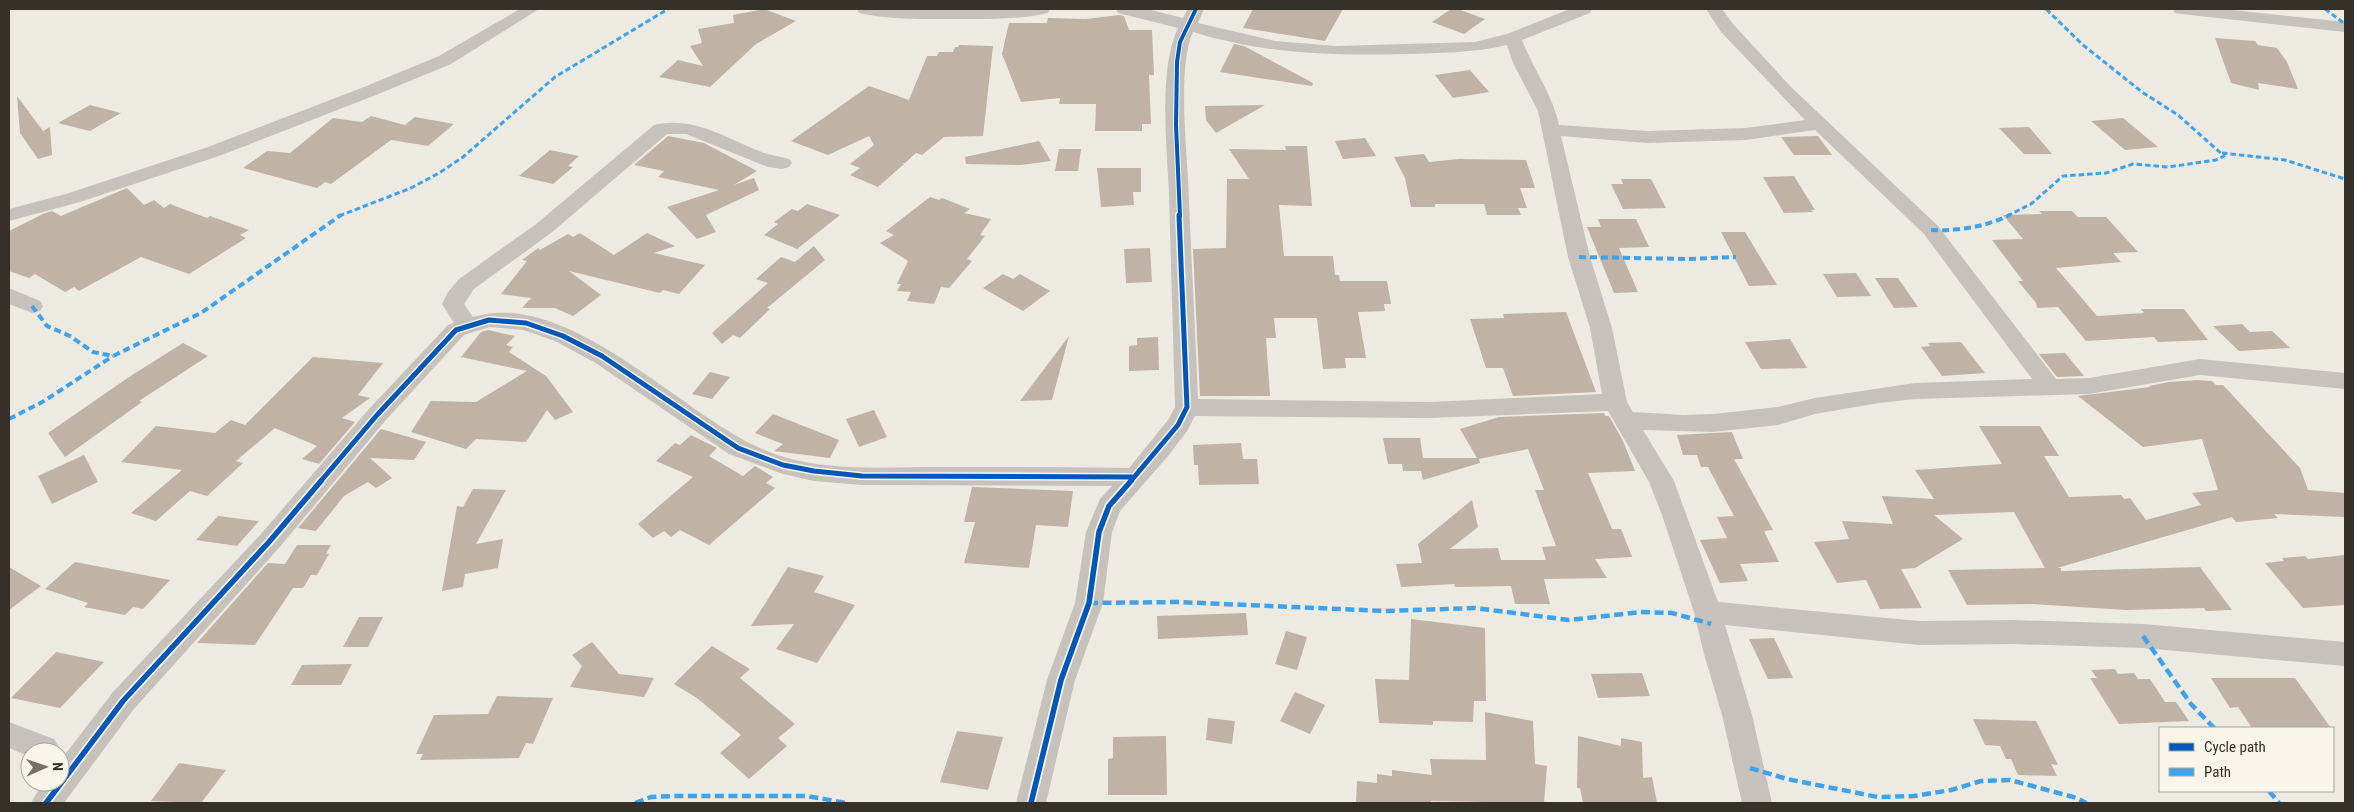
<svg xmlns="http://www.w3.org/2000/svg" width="2354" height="812" font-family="'Roboto Condensed',sans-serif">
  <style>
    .building { fill: #c0b2a4 }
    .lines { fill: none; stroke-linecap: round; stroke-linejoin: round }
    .street { fill: #c6c2bb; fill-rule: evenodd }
    .quiet-far2 { stroke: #3fa3eb; stroke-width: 3; stroke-dasharray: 5.5 3; stroke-linecap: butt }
    .quiet-far1 { stroke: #3fa3eb; stroke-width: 4; stroke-dasharray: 7 4; stroke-linecap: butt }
    .quiet { stroke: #3fa3eb; stroke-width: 4.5; stroke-dasharray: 9 4.5; stroke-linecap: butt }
    .cycleway-far2-casing { stroke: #f9f5ea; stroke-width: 6 }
    .cycleway-far1-casing { stroke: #f9f5ea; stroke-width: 8 }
    .cycleway-casing { stroke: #f9f5ea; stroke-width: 9 }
    .cycleway-far2 { stroke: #0057b8; stroke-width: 4 }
    .cycleway-far1 { stroke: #0057b8; stroke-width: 5 }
    .cycleway { stroke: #0057b8; stroke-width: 5.5 }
  </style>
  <rect width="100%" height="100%" fill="#edeae2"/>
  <!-- building -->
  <path class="building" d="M764 9 796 21 756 44 710 87 659 77 678 60 703 66 690 46 702 43 698 29 734 23 733 15Z
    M1253 9H1343L1325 41 1243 28Z
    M1451 9H1458L1485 19 1464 34 1432 22Z
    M1119 15 1124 16 1129 30H1152L1154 75H1149L1151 124H1142V131H1095L1096 104H1059L1060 98 1021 102 1002 54 1009 23H1047L1048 18 1086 19Z
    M2215 38 2255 41 2258 45 2277 48 2287 62 2298 89 2258 83 2259 90 2231 83Z
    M1234 44 1244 46 1313 83 1312 86 1220 72Z
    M959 45 993 46 983 136 944 137 922 155 916 153 905 163H902L904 164 878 187 850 175 860 168 850 164 874 145 869 136 828 155 791 141 869 86 909 100 927 56H937L939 52H953L955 47H958Z
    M1470 70 1489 92 1453 98 1435 75Z
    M17 96 43 131 50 127 52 155 38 159 20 133Z
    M90 105 121 113 90 131 58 123Z
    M1265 105 1216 133 1206 120 1205 106Z
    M371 116 405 125 415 117 454 124 428 146 391 140 331 184 325 182 317 188 243 168 267 151 290 153 333 118 362 122Z
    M2123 118 2158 147 2125 150 2091 121Z
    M2029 127 2052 154H2024L1999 128Z
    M668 136 704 143 757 171 734 185 754 178 759 190 706 215 716 232 697 239 667 207 719 190 658 177 664 171 634 165Z
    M1818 136 1832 155H1794L1781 137Z
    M1365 138 1376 156 1343 159 1335 141Z
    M1039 141 1051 161 1021 165 966 164 965 157Z
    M1285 146H1307L1312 206 1279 205 1284 256H1333L1335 275H1339L1340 281H1387L1391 304H1384L1385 311 1358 312 1366 358H1345L1346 368 1323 369 1317 318H1274L1276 338H1266L1270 396H1200L1193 249 1226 248 1227 179H1249L1229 149 1286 150Z
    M1059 149H1081L1078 171H1055Z
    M550 150 579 156 568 166 573 167 553 184 519 176Z
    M1424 154 1429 162 1459 159 1526 160 1535 188H1520L1527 208H1518L1521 215H1487L1484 204H1435V207H1411L1405 178 1394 157Z
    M1097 168H1141V192H1133L1134 205 1101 207Z
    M1794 176 1815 210H1811L1813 212 1784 213 1763 177Z
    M1621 179H1651L1666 208 1623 209 1611 184H1623Z
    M127 188 144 205 154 200 164 208 170 204 207 218 210 216 249 230 240 235 246 238 189 274 141 257 79 291 74 287 65 292 35 274 29 278 9 271V231L43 214 52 211 61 216Z
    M930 197 939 200 942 198 970 209 964 213 991 219 980 235 985 236 967 259 972 261 949 288 941 287 934 304 907 301 911 292 897 291 901 284H897L908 261 880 243 894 235 886 231Z
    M807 204 840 215 797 249 764 235 778 224 774 222 792 209 798 211Z
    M2039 211H2072L2078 217H2106L2138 252 2113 253 2121 262 2056 268 2097 316 2144 313 2141 309H2184L2208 340 2158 342 2154 337 2086 341 2058 307 2037 308 2036 303 2018 281H2023L1992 240 2023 239 2003 215 2042 214Z
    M1598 219H1636L1649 247 1619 248 1638 292 1614 293 1587 227H1601Z
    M1721 232H1745L1777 285 1749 286Z
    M580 233 614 255 647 233 675 246 654 253 705 265 679 294 663 290 660 293 569 271 601 295 573 316 555 308H522L531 298 501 294 527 261 522 260 538 248 540 250 568 234 573 237Z
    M814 246 825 260 767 308 770 309 740 338 733 335 722 344 712 333 768 283 756 279 781 257 795 262Z
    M1150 248 1152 282 1126 283 1124 249Z
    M1856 273 1871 296 1837 297 1823 274Z
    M1003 274 1013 279 1020 274 1050 291 1023 311 983 288Z
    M1875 278H1898L1918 307 1894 308Z
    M1566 312 1596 392 1513 396 1503 368H1486L1470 319 1504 318 1503 314Z
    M2242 324 2250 332 2272 331 2290 348 2239 351 2213 326Z
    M488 330 515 336 506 345 513 347 509 352 546 376 573 412 555 420 547 410 526 442 476 439 466 449 411 432 431 401 476 402 527 371 461 357 481 332Z
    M1069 336 1052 400 1020 401Z
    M1158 337 1159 370 1129 371V346L1137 345V338Z
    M1790 339 1807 368 1761 369 1745 342Z
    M1961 342 1985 373 1942 376 1921 347 1930 346 1928 343Z
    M183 343 208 356 139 401 142 402 65 457 48 433 129 377Z
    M2065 353 2084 376 2057 377 2039 354Z
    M313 357 383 363 358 395 370 398 342 418 355 422 319 464 302 459 317 446 275 428 236 461 243 463 207 496 190 491 156 521 131 513 182 470 121 462 156 426 215 433 231 420 245 425Z
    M710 372 730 377 712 399 692 394Z
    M2197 380 2212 381 2216 385H2223L2300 468 2308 490 2345 493V517L2274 514 2278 518 2236 522 2232 517 2057 568H2061V571L2200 567 2232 610 2206 611 2204 608 2126 610 2031 604 1967 605 1948 570 2045 568 2014 512 1934 515 1963 539 1915 568 1901 569 1922 608 1880 609 1866 580 1837 583 1814 542 1849 539 1842 521 1893 524 1882 496 1934 499 1915 470 2002 464 1979 426H2040L2059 456H2044L2069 497 2121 495 2124 499 2130 498 2146 520 2201 505 2192 493 2218 490 2202 439 2143 447 2078 396 2150 387 2149 386 2169 382Z
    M874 410 887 437 859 447 846 419Z
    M1604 413 1605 416H1609L1623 441 1635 471 1588 473 1612 529H1621L1632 557 1595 559 1607 578 1544 579 1550 604H1515L1511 586 1455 587 1454 584 1401 587 1396 564 1422 563 1418 544 1472 500 1478 527 1450 549 1498 548 1501 560H1546L1542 547 1556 546 1535 490H1544L1528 449 1479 459 1480 463 1423 480 1421 471H1403L1402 464H1388L1383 438H1420L1423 458H1477L1460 429 1499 417Z
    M773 414 839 440 830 458 774 451 783 444 755 433Z
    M381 429 426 442 414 460 370 458 392 478 376 488 368 482 344 496 316 531 298 528Z
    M1732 432 1743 459H1734L1773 530 1764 531 1779 562 1740 564 1748 581 1720 583 1700 540 1727 538 1717 517 1734 516 1708 467H1701L1697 455H1683L1677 435Z
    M691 435 717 448 709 456 743 476 755 466 773 477 766 483 775 488 709 545 680 530 671 537 664 531 653 538 638 524 693 477 656 461 675 443 680 445Z
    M1241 443 1243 459H1257L1259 484 1199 485 1198 465H1194L1193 445Z
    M84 455 98 482 52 504 38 476Z
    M972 487 1073 491 1068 527 1036 525 1029 568 964 563 975 522H964Z
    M473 489 506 490 476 544 503 539 498 568 465 574 463 587 442 591 457 506 463 507Z
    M218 516 259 521 237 546 196 540Z
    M297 545H331L326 554H329L317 575H311L303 588H293L255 645 197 643 268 563 285 564Z
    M2345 555V605L2303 608 2265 563 2284 561 2282 558 2305 556 2308 559Z
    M75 562 170 580 143 609 133 607 125 615 84 607 88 603 45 589Z
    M9 567 41 586 9 610Z
    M788 567 824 576 814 592 855 605 817 663 776 649 794 624 751 626Z
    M1246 613 1248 635 1158 639 1157 616Z
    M359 617H383L368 647H343Z
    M1411 619 1485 628 1486 701H1474L1473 722 1433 721V725L1379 723 1375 679 1409 680Z
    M1286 631 1307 637 1297 670 1275 664Z
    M1774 638 1793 678 1768 679 1749 639Z
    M592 642 619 674 654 678 644 697 570 687 582 666 572 655Z
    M712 646 750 669 740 678 795 724 778 738 787 746 749 779 720 753 741 735 697 698 674 684Z
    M56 652 104 662 60 708 11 698Z
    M352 664 341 685H291L302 665Z
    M2115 669 2118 674 2134 673 2138 679H2150L2165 702H2176L2189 721 2119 724 2090 678H2097L2091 670Z
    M1642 673 1650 696 1598 698 1591 674Z
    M2211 678H2295L2331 728H2252L2238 707 2230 708Z
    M1295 692 1325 705 1310 734 1280 721Z
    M497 696 553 698 533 744 526 743 519 758 420 760 423 754H416L434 715 488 714Z
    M1485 712 1533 721 1535 764 1547 766 1544 803 1431 801V803H1356L1357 781 1377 783V774L1392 776V770L1432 775 1430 759 1486 760Z
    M1208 718 1235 721 1232 744 1206 740Z
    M1973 719 2036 721 2058 765 2051 764 2057 776 2018 775 2011 759H2006L2000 746 1985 745Z
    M957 731 1003 737 988 790 940 782Z
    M1166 736 1167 795H1108V759L1113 758V737Z
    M1578 736 1621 746V738L1642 742 1643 778 1652 777 1657 803H1583L1580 788H1577Z
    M179 763 226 770 201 803 151 801Z"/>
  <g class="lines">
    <!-- street -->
    <path class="street" d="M520 9H539L451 64 376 95 222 155 80 202 9 221V209L66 194 208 147 364 87 439 56Z
      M857 9H1050L1048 13C1017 20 983 19 951 19 920 19 890 20 859 13Z
      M1116 9H1147L1183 18 1188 9H1204L1198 23 1275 41 1336 46 1475 42 1507 34 1570 9H1592L1590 13 1522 40C1533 69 1553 95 1559 125L1647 131 1746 128 1805 120 1721 32 1706 9H1722L1733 24 1791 87 1938 226 2056 379 2089 378 2200 359 2345 373V389L2200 375 2089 394 1915 399 1879 403 1815 414 1778 425 1713 432 1643 430 1674 481 1718 602 1919 621 2013 620 2143 624 2345 642V666L2143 648 2013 644 1919 645 1725 625 1752 715 1772 803H1742L1722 715 1704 654 1694 612 1662 515 1649 482 1608 411 1430 418 1195 416 1187 431 1168 456 1120 511 1112 532 1103 603 1075 680 1046 803H1016L1047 680 1075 603 1086 532 1100 499 1112 486 862 485 814 481 783 474 729 454 594 362 555 341 523 330 490 327 464 335 385 421 278 549 133 710 64 803H31L43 782H60V761L113 692 260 535 369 409 448 325 454 323 442 304 448 292 459 279 536 224 654 125C693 116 724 137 759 151 768 155 779 156 789 159L792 163 789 167 782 169 768 167 686 134H667L551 233 474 289 464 304 473 317C567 288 680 413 760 448 815 473 881 467 940 467 1003 467 1066 467 1129 468L1168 420 1175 407C1173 336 1171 265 1169 194 1167 147 1158 69 1178 28L1118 13ZM1193 32C1265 54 1331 56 1405 54 1440 53 1472 53 1507 45L1513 63 1538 111 1568 257 1590 328 1602 394 1430 402 1198 399C1195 325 1191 252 1188 179 1186 142 1178 64 1193 32ZM1815 130 1924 234 2032 379 1915 383 1815 398 1778 407 1713 414 1683 415 1633 412 1627 402 1612 328 1590 257 1561 136 1647 143 1746 140Z
      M2173 9H2224L2345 22V32L2181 14 2175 13Z
      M9 288 40 301 43 306 40 311 32 313 9 304Z
      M9 722 54 739 62 752 60 756V752H30V757L9 748Z"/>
    <!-- quiet-far2 -->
    <path class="quiet-far2" d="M2325 9 2345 24
      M2222 153 2285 160 2345 179
      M339 216 411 188 439 173 463 157 555 77 668 9
      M2007 216 2031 204 2063 176 2106 173 2133 164 2168 167 2216 160 2224 156 2178 115 2142 92 2083 45 2046 9"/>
    <!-- quiet-far1 -->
    <path class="quiet-far1" d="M1931 230C1959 231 1985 227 2010 215
      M1579 257 1689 259 1736 257
      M32 306 47 326 70 336 93 352 113 356 201 313 341 215
      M9 419 44 401 113 356"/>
    <!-- quiet -->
    <path class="quiet" d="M1089 603 1178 602 1385 611 1475 608 1569 620 1641 612 1672 613 1711 624
      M2143 636 2191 704 2214 728
      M1750 768 1787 779 1878 797 1914 796 1951 790 1981 781 2010 780 2077 798 2086 803
      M2269 791 2279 803
      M635 803 651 797 676 796H807L846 803"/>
    <!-- cycleway-far2 casing -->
    <g class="cycleway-far2-casing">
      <path id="cycleway-far2" d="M1180 216 1176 125 1177 62 1180 42 1196 9"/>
    </g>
    <!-- cycleway-far1 casing -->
    <g class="cycleway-far1-casing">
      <path id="cycleway-far1" d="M320 482 377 415 456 330 489 320 526 323 563 336 602 356 738 448 783 465 814 471 862 476 1132 477
        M1130 482 1178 425 1187 407 1179 215"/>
    </g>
    <!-- cycleway casing -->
    <g class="cycleway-casing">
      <path id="cycleway" d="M46 803 123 701 269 542 321 481
        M1031 803 1061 680 1089 603 1099 532 1109 506 1131 481"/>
    </g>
    <!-- cycleway-far2 -->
    <use href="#cycleway-far2" class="cycleway-far2"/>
    <!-- cycleway-far1 -->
    <use href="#cycleway-far1" class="cycleway-far1"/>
    <!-- cycleway -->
    <use href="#cycleway" class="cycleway"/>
  </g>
  <!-- border -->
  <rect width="2354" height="812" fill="none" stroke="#373029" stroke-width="20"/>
  <!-- legend -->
  <rect x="2159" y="727" width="175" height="65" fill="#f9f5ea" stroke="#aba69d"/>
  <rect x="2169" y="743" width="25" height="8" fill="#0057b8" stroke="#aba69d"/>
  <text x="2204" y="752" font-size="15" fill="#373029">Cycle path</text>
  <rect x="2169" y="768" width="25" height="8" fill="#3fa3eb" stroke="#aba69d"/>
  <text x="2204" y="777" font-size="15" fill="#373029">Path</text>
  <!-- north arrow -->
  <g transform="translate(45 767) rotate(88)"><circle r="24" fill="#f9f5ea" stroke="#aba69d"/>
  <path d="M0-4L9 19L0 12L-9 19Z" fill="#77716a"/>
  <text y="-8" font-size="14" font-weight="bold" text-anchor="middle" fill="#373029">N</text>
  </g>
</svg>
